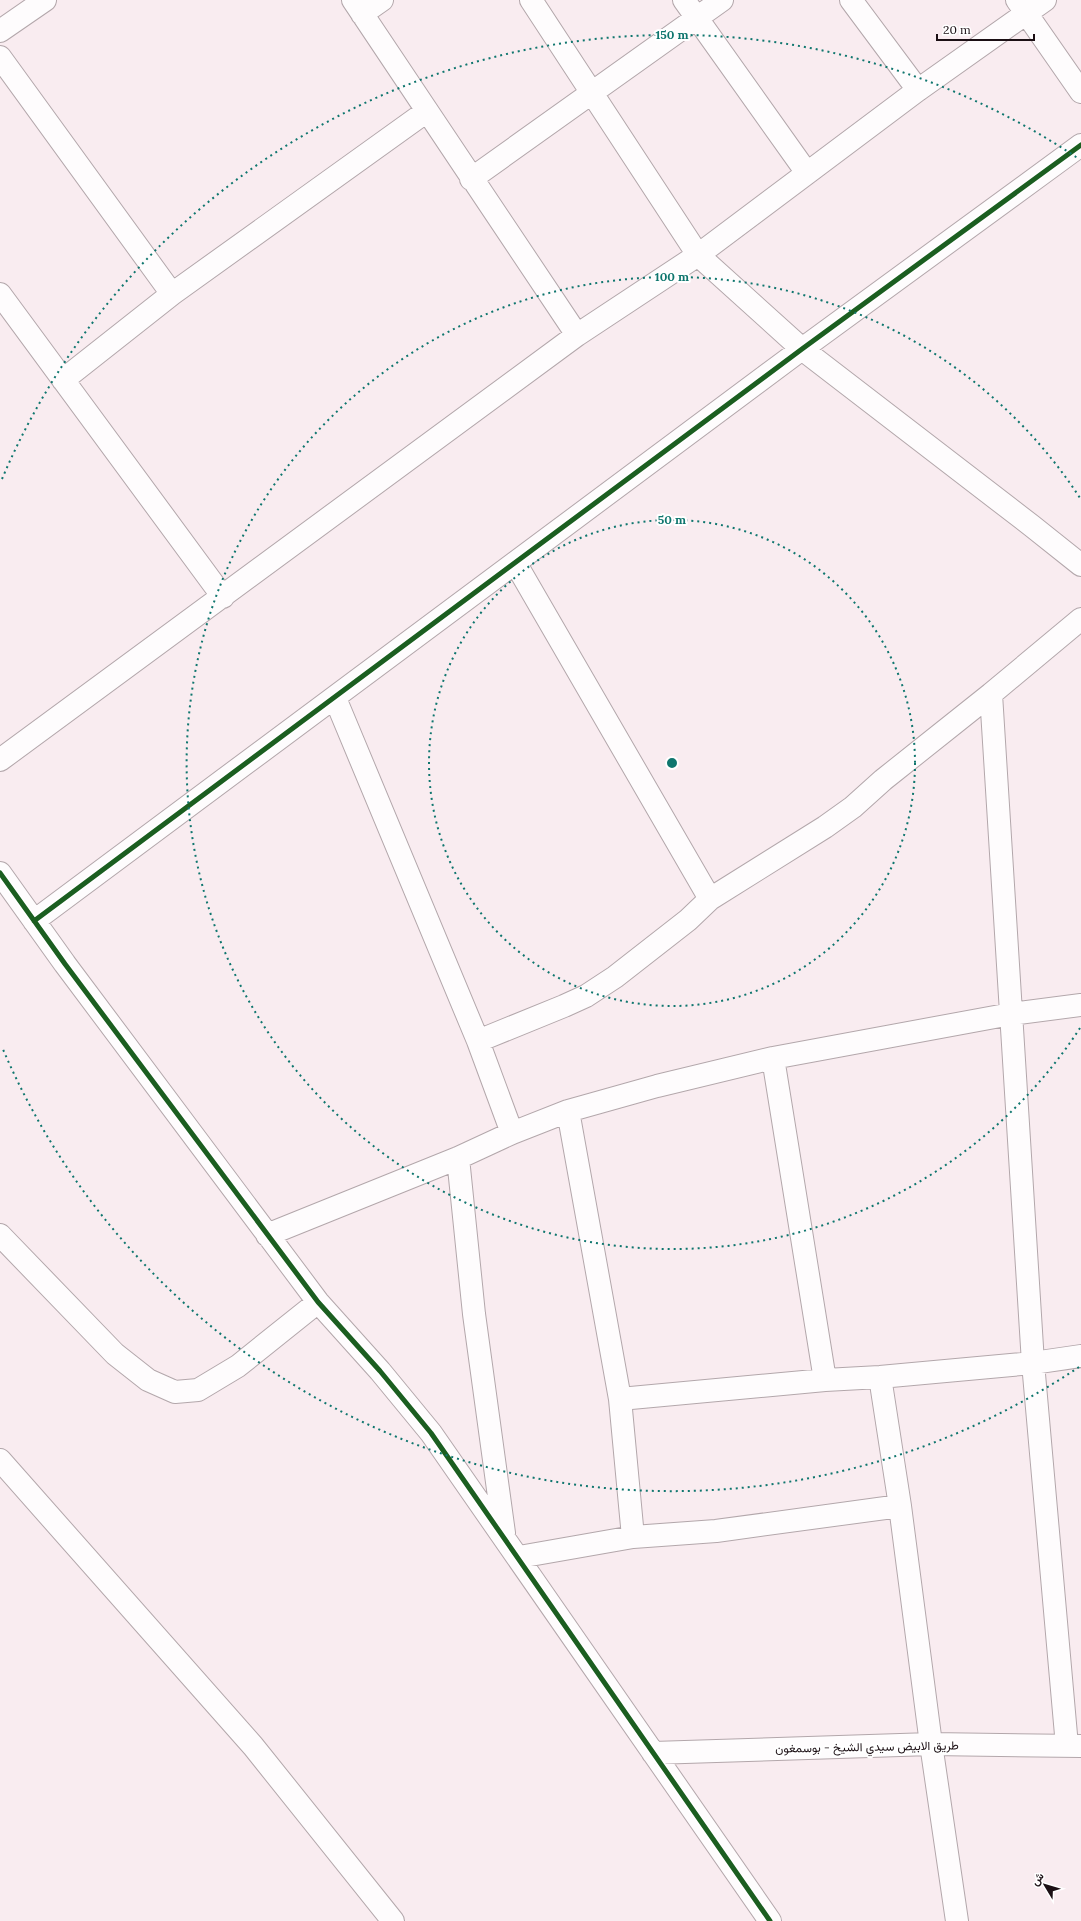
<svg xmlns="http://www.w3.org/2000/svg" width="1081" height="1921" font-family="Lora,Vazirmatn,serif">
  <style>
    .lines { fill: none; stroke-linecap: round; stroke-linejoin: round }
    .minor-casing { stroke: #b3a7ab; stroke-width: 24 }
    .minor { stroke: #fefcfd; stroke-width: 22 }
    .cycleway-casing { stroke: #fff; stroke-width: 8 }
    .cycleway { stroke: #1b5e20; stroke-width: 5 }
    .ring { fill: none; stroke: #0f766e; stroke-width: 2; stroke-dasharray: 2 4 }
    .labels { text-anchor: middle; stroke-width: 4; stroke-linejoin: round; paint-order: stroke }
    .street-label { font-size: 12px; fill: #1b0f14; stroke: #fff }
    .centre { fill: #0f766e; stroke: #fff; stroke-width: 2 }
    .ring-label { font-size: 12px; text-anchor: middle; font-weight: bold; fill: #0f766e; stroke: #fff; stroke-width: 4; stroke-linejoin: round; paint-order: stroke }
  </style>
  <rect width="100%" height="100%" fill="#f9ecf0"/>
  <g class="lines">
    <!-- minor casing -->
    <g class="minor-casing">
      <path id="minor" d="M353 0 577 335
        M531 0 698 255 802 349 1032 526 1081 565
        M684 0 807 173
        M851 0 918 90
        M1017 0 1081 92
        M362 14 382 0
        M0 31 45 0
        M0 57 172 294
        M471 179 722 0
        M0 294 223 597
        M63 380 172 294 427 111
        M516 564 710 899
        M991 694 1033 1363 1067 1746
        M335 698 478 1041 512 1133
        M0 760 577 335 698 255 918 90 1045 0
        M0 873 65 964 318 1302 380 1371 431 1433 770 1921
        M34 921 802 349 1081 145
        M478 1041 564 1006 586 996 615 977 688 920 710 899 825 827 853 807 883 780 991 694 1081 619
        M773 1058 825 1380
        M568 1111 620 1399 633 1537 716 1531 900 1506
        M458 1158 474 1314 504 1533
        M0 1235 115 1354 148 1380 175 1392 198 1390 238 1366 318 1302
        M267 1235 458 1158 512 1133 568 1111 657 1086 773 1058 1011 1014 1081 1005
        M880 1377 900 1506 931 1744 957 1921
        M620 1399 825 1380 880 1377 1033 1363 1081 1356
        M0 1460 253 1746 393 1921
        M519 1557 633 1537
        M653 1753 931 1744 1081 1746"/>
    </g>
    <!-- minor -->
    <use href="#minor" class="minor"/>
    <!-- cycleway casing -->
    <g class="cycleway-casing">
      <path id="cycleway" d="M0 873 65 964 318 1302 380 1371 431 1433 770 1921
        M34 921 802 349 1081 145"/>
    </g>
    <!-- cycleway -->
    <use href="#cycleway" class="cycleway"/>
  </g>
  <!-- distance rings -->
  <g class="ring">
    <circle cx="672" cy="763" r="243"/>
    <path d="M1080 1028A486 486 0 1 1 1080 498"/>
    <path d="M1079 1367A728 728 0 0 1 2 1047M2 479A728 728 0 0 1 1079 159"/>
  </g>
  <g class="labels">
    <!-- street labels -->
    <g class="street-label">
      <text transform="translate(867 1747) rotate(-1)" y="4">طريق الابيض سيدي الشيخ - بوسمغون</text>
    </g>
  </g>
  <circle cx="672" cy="763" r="6" class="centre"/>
  <g class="ring-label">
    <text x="672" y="39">150 m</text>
    <text x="672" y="281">100 m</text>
    <text x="672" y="524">50 m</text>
  </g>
  <!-- north arrow -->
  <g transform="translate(1045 1885) rotate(308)" stroke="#ffffff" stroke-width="3" paint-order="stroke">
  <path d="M0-3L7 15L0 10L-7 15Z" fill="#1b0f14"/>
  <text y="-6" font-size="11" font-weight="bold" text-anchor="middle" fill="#1b0f14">ش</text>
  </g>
  <!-- scale -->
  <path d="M937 34v6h97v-6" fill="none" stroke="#1b0f14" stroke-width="2"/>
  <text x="943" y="34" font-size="12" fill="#1b0f14" stroke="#ffffff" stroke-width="3" paint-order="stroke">20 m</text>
</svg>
